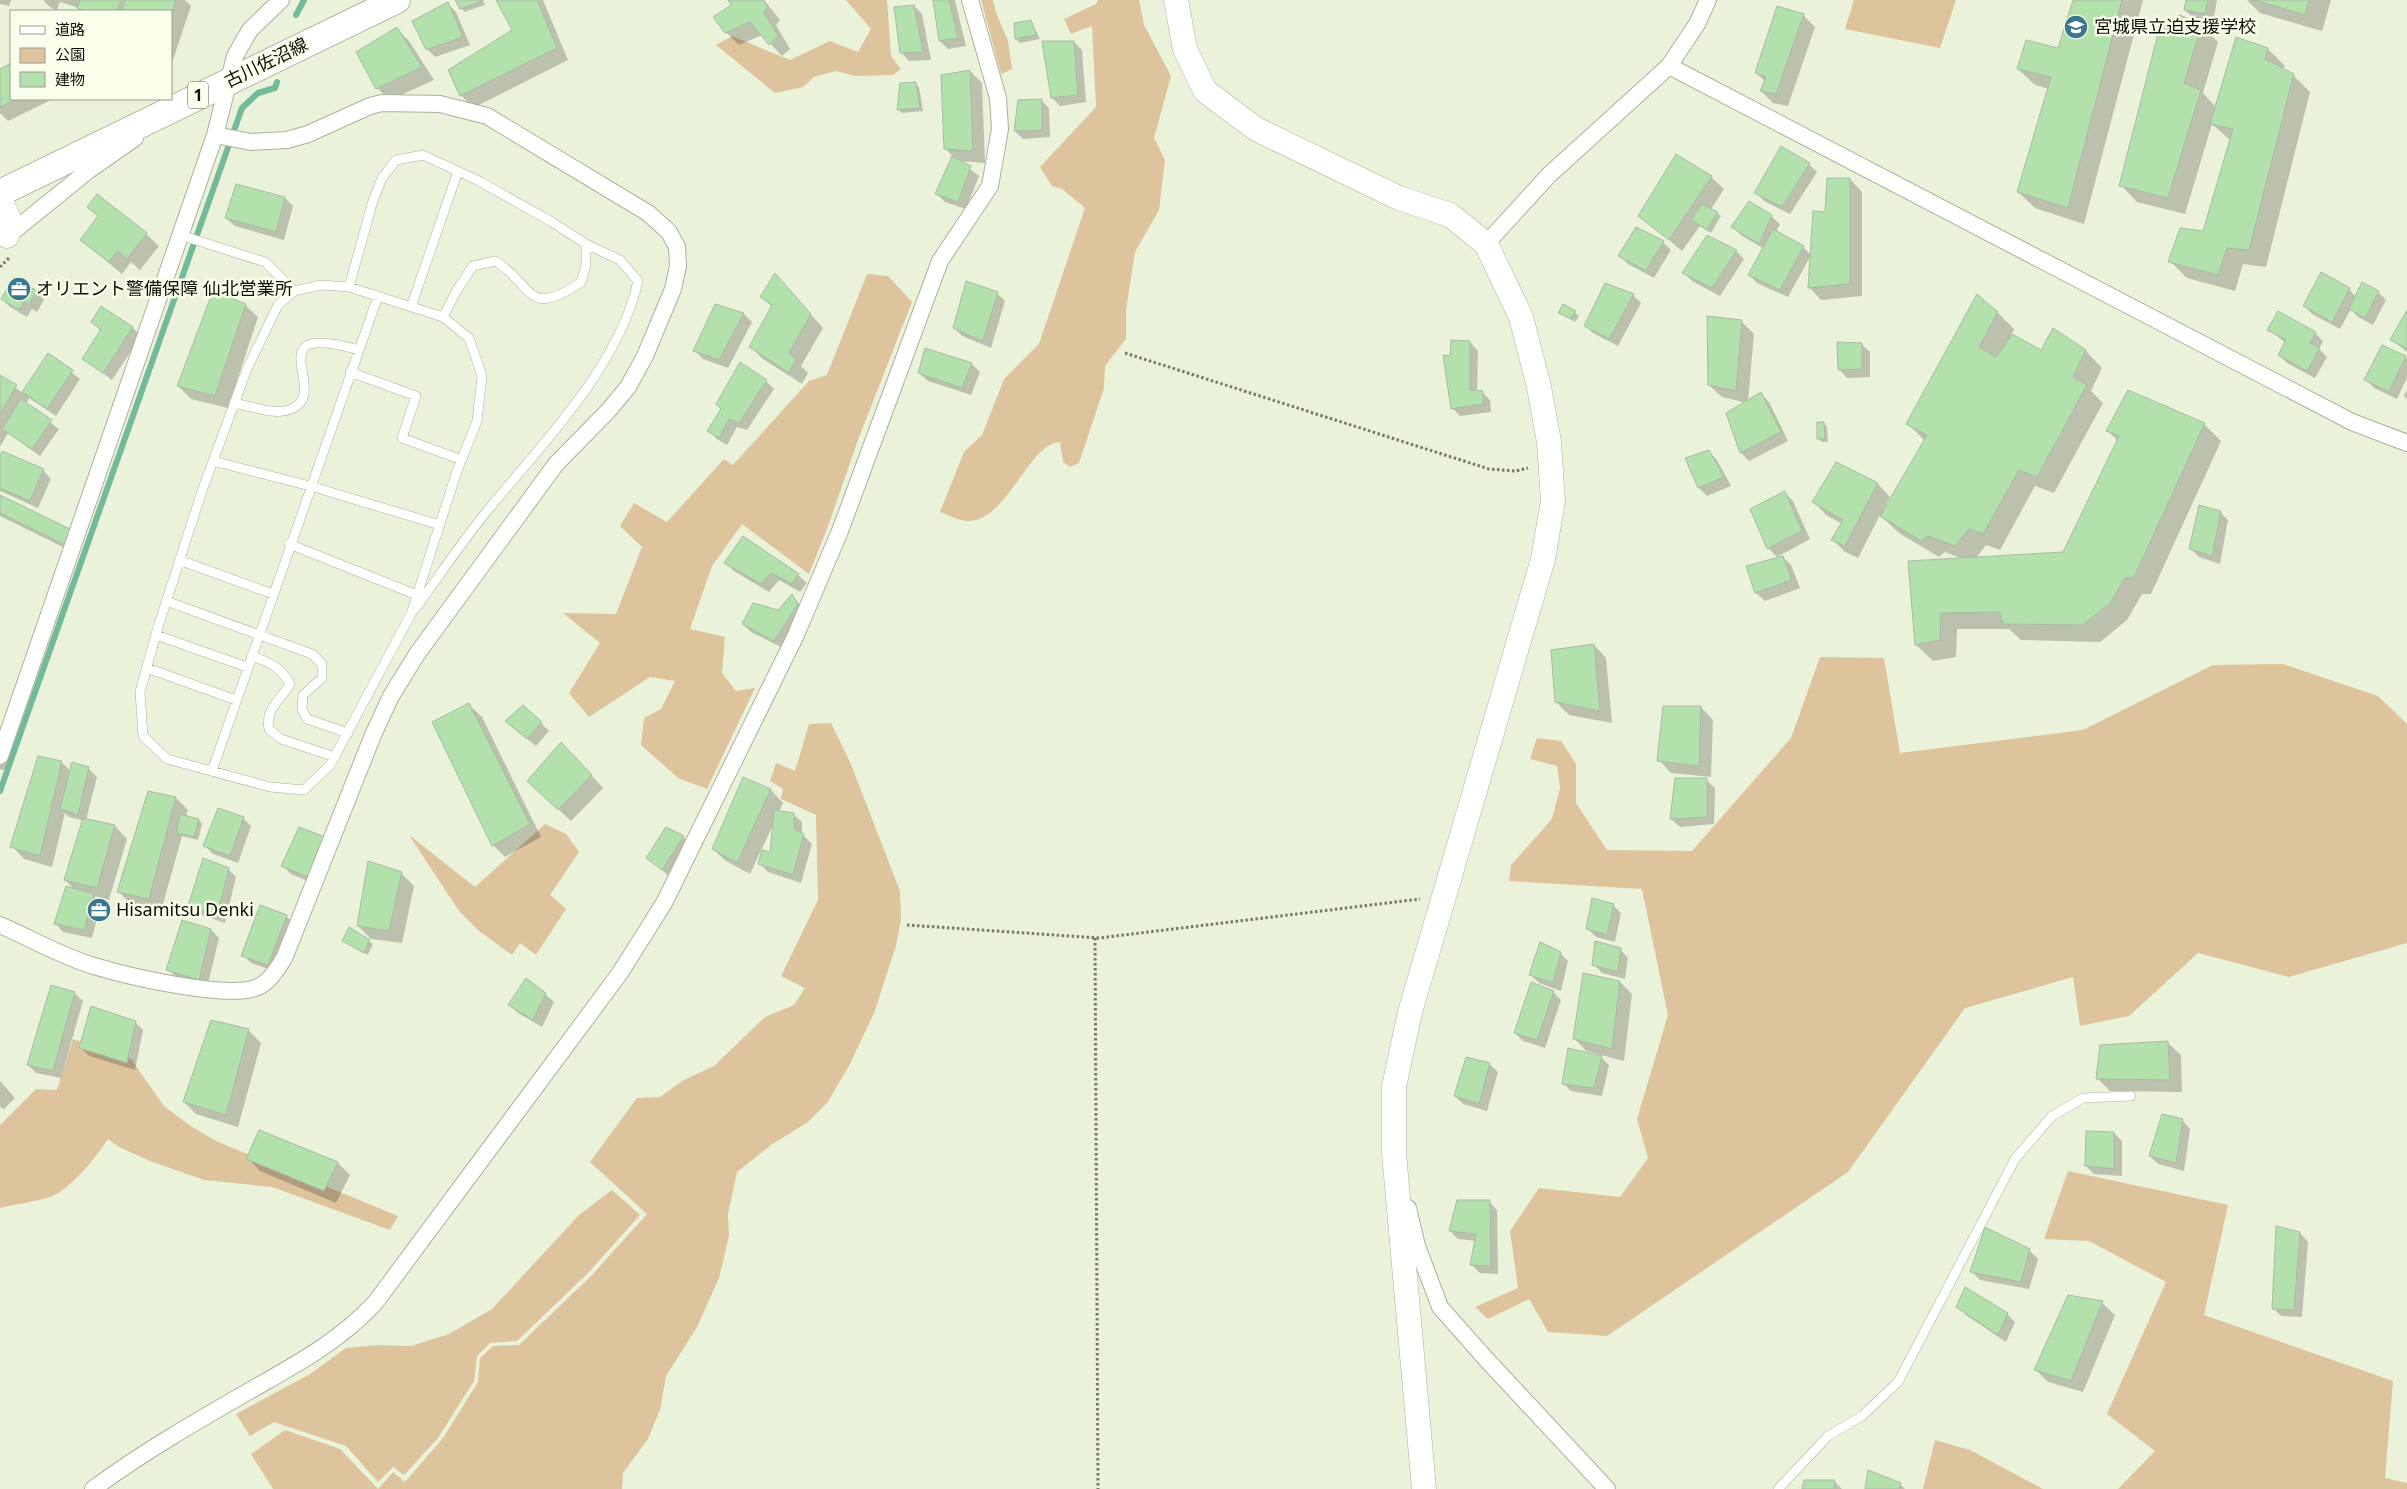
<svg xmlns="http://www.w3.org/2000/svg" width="2407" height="1489" font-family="'Noto Sans','Noto Sans JP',sans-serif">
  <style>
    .green { fill: #ddc49d }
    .shadow { fill: #0003 }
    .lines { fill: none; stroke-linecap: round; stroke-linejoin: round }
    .stream { stroke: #73ba98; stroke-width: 6 }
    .building { fill: #b2e1ab; stroke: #a9baa7 }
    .lane-casing { stroke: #abb19b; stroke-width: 10 }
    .street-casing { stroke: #abb19b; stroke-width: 18 }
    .secondary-casing { stroke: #abb19b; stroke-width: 25 }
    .primary-casing { stroke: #abb19b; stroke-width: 28 }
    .path { stroke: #767a6b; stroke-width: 3; stroke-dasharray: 2.5 2.5; stroke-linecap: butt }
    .lane { stroke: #fff; stroke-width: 9 }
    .street { stroke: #fff; stroke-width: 16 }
    .secondary { stroke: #fff; stroke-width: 24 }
    .primary { stroke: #fff; stroke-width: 26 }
    .labels { text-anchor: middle; stroke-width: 5; stroke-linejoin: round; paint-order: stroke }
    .shield { fill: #f9ffeb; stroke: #53564b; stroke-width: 1 }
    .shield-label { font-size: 16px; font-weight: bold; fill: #0c0e06 }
    .poi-label { font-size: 18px; fill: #0c0e06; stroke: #f9ffeb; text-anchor: start }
    .street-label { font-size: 18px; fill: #0c0e06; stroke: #f9ffeb }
  </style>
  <rect width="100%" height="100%" fill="#ebf2da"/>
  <!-- green -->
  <path class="green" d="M846 0H887L891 56 901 69 893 75 855 76 836 71 814 77 803 87 775 93 716 45 732 36 790 60 830 41 858 52 871 29Z
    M981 0H993L996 13 1008 41 1012 69 1001 74Z
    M1098 0H1139L1144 25 1171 76 1154 138 1165 160 1159 210 1135 252 1126 310V339L1105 366 1104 388 1079 463 1070 467 1063 462 1060 442C1028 444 1009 518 970 521 961 522 948 515 940 512L964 452 982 435 1004 379 1039 344 1085 208 1062 189 1052 186 1040 167 1096 107 1092 26 1071 34 1064 19 1096 4Z
    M1854 0H1956L1940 48 1845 29Z
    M867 274 888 276 912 302 858 440 827 529 809 574 742 524 712 566 690 629 725 637 722 673 736 691 755 688 707 789 678 778 641 745 644 718 661 709 675 681 650 677 589 717 569 693 600 643 563 613 616 614 642 547 620 526 634 503 667 522 724 459 733 465 809 381 827 375Z
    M1820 657 1884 658 1900 753 2083 730 2213 665 2283 664 2378 696 2407 724V943L2289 977 2198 953 2129 1016 2080 1026 2073 977 1965 1008 1848 1172 1607 1336 1548 1332 1529 1299 1488 1319 1475 1307 1518 1288 1510 1231 1539 1188 1620 1197 1648 1158 1637 1119 1668 1015 1642 889 1509 881 1511 865 1552 819 1560 788 1557 766 1530 759 1537 738 1561 741 1576 764V803L1607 850 1692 851 1791 738Z
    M831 723 850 762 900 891 901 919 896 946 874 1013 849 1066 827 1103 808 1122 771 1145 737 1172 728 1214 729 1236 719 1278 697 1327 666 1376 660 1410 648 1439 623 1473 622 1489H273L251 1454 285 1430 340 1449 378 1489 393 1472 405 1482 443 1438 478 1382 480 1358 493 1346 519 1345 591 1276 647 1214 590 1162 637 1098 660 1097 682 1081 714 1066 765 1017 794 1005 805 988 781 976 818 900 816 815 781 799 783 789 770 781 776 763 795 771 809 724Z
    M545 824 566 834 579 852 550 895 566 909 536 955 520 943 512 955 479 931 459 911 409 835 475 887Z
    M73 1039 131 1059 164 1106 189 1125 216 1141 398 1216 390 1230 272 1187 204 1180 150 1161 119 1147 108 1139C97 1156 70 1190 50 1197 34 1202 16 1204 0 1208V1125L36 1089 57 1090Z
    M2068 1171 2228 1205 2204 1315 2393 1381 2385 1478 2407 1483V1489H2118L2155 1451 2107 1414 2166 1282 2089 1241 2044 1239Z
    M612 1190 640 1215 588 1273 517 1341 490 1343 477 1356 474 1381 438 1438 404 1475 393 1467 378 1482 346 1446 274 1422 250 1436 236 1414 310 1374 346 1348 376 1345 411 1346 449 1334 492 1309 579 1215Z
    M1935 1440 1970 1450 2043 1489H1923Z"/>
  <!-- shadow -->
  <path class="shadow" d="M0 0H11L9 6 0 4Z
    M43 0H185L191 6 171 66V11H82L79 8 60 2 57 10 51 8Z
    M456 0H483L485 5 464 12Z
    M497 0H543L568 60 473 108 461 95 514 30Z
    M729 0H764L780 20 776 25 790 49 782 56 762 35 739 45 726 32 733 6Z
    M935 0H955L966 46 948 49 940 41Z
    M2074 0H2143L2084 224 2035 208 2018 192 2049 89 2035 85 2018 69 2059 50Z
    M2187 0H2217L2213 21 2193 18 2185 10Z
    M2247 0H2331L2322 31 2260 13Z
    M448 4 456 12 470 45 435 57 427 49Z
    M914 6 922 14 931 60 909 61 901 52Z
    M1803 15 1815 27 1788 106 1773 103 1761 91 1765 81 1756 73Z
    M1031 22 1040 39 1020 43 1016 39 1015 24Z
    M2201 25 2218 42 2203 93 2216 107 2237 38 2268 49 2285 66 2283 70 2293 75 2310 92 2266 267 2243 264 2235 291 2187 278 2170 261 2204 232 2231 141 2212 124 2185 214 2137 202 2121 185 2175 33Z
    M397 29 409 41 434 80 390 100 377 88Z
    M1074 42 1082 50 1086 102 1060 106 1052 98Z
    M11 64V99H53L8 121 0 113V70Z
    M970 71 982 83 985 163 959 161 979 176 966 209 945 202 937 194 953 157 945 148Z
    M915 84 919 87 923 111 902 113 899 110Z
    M1041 100 1049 108 1050 137 1023 139 1015 131Z
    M1809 164 1817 172 1790 214 1764 201 1756 192Z
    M1711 177 1724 189 1711 209 1721 216 1711 233 1700 226 1682 251 1640 216Z
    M1850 179 1862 192V296L1821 300 1809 287 1826 214Z
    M236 186 285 198 293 206 284 240 235 226 226 218Z
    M89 207 146 234 159 246 140 270 131 262 122 274 81 240 99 217Z
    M1771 216 1780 224 1776 232 1803 247 1811 255 1788 297 1757 283 1749 275 1764 249 1741 235 1733 227Z
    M1663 242 1671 250 1654 278 1628 264 1620 256Z
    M1736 251 1744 259 1720 296 1692 281 1684 273Z
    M776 275 823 328 801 366 808 373 802 384 763 359 751 347 772 307 762 297Z
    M2349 289 2356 297 2378 292 2386 300 2373 325 2358 317 2351 309 2340 329 2312 314 2304 305Z
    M36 292 44 300 37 312 32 309 27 317 10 307 2 299Z
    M997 293 1005 301 991 348 962 336 954 328Z
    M1633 295 1641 303 1618 346 1593 333 1585 325Z
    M245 305 258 317 228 408 191 399 178 386Z
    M716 305 744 314 752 322 728 368 703 359 695 351Z
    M1564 305 1579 316 1575 322 1560 313Z
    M102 308 133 328 141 336 112 380 84 359 100 330 92 322Z
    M1997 312 2014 329 2011 335 2041 352 2054 330 2086 351 2102 368 2091 391 2103 403 2054 493 2035 486 2000 550 1986 545 1976 558 2064 553 2118 441 2108 431 2204 424 2221 441 2151 594H2142L2127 620 2100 642 2021 640 2009 629H1957L1956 657 1933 661 1916 645 1963 559 1945 552 1939 557 1899 533 1880 515 1858 558 1845 552 1833 540 1842 524 1826 515 1814 502 1837 464 1878 484 1890 497 1886 504 1888 505 1925 441 1908 424Z
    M2407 313V352L2392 340Z
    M1741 321 1754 334 1748 402 1761 394 1769 402 1788 441 1749 461 1741 453 1728 414 1747 403 1722 397 1709 385Z
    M2269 330 2315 333 2323 341 2319 349 2327 357 2315 378 2287 363 2279 355 2286 343Z
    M1470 342 1478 351 1477 392H1482L1490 400 1491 412 1460 416 1452 408 1451 357Z
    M1861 344 1870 352V377L1847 378 1839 369Z
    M925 350 972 364 980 372 971 395 928 381 919 373Z
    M49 355 80 379 56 416 29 398 26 404 59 429 40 456 8 433 0 447V377L23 393Z
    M2405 357 2407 359V378L2397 399 2374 388 2366 379Z
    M766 381 774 389 747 430 737 427 727 445 717 439 709 431 723 409Z
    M2407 389V399L2404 396Z
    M1824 423 1827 427 1828 442H1822L1818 438Z
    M1709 452 1717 460 1731 486 1707 496 1699 488Z
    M0 459 43 470 51 479 38 508 0 491Z
    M1785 493 1793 501 1810 539 1777 557 1768 548 1751 510Z
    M0 496 71 531 73 552 0 516Z
    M2220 512 2228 520 2220 564 2199 557 2191 549Z
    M743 538 798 575 807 583 800 592 779 580 769 592 734 571 725 563Z
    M1783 557 1791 565 1800 588 1765 601 1756 593 1748 567Z
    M792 596 806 612 783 648 751 632 743 624 778 612Z
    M1594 645 1606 658 1612 723 1569 715 1556 702Z
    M469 705 482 717 541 837 505 857 493 845Z
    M1701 707 1713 720 1711 777 1671 773 1659 760Z
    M541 723 549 731 536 746 515 729Z
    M0 739 13 751 6 771 0 769Z
    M574 756 603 788 571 821 541 793Z
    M61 762 71 771 72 764 89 769 97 777 86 820 115 826 127 839 109 900 94 896 101 903 92 938 63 932 55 923 75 890 65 880 84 821 69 817 65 813 52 867 24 859 12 846Z
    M744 778 771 790 783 803 779 812 793 814 802 822V834L812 844 801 883 768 872 760 864 772 854 774 823 750 874 726 861 713 849Z
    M1706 780 1715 788 1714 824 1680 827 1671 819Z
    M149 792 176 798 188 810 186 817 199 820 202 824 198 840 182 836 161 911 131 904 118 891Z
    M243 818 251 826 238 863 213 854 205 846Z
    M300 829 319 886 291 874 283 866Z
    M683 837 691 845 670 877 648 858Z
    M228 869 236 877 225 923 198 914 189 905Z
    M401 873 414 886 402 943 371 939 358 926Z
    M1613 905 1621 913 1615 942 1596 937 1587 928Z
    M286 916 294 924 276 972 251 963 243 955Z
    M350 929 373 944 368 955 344 940Z
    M211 930 219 938 207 988 176 977 168 969Z
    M1620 949 1628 958 1625 979 1602 973 1594 965Z
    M1560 953 1568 961 1561 991 1539 983 1531 975Z
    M1620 982 1632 994 1624 1061 1586 1051 1574 1038Z
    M1553 992 1561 1000 1545 1048 1523 1041 1515 1033Z
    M74 993 83 1001 61 1078 36 1073 28 1065Z
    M545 994 554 1002 542 1027 518 1013 510 1005Z
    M135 1022 143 1030 135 1070 89 1056 81 1048Z
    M248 1030 261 1043 238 1127 196 1114 184 1102Z
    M2168 1043 2181 1055 2182 1092 2110 1091 2098 1079Z
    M1600 1056 1609 1065 1602 1096 1571 1091 1563 1083Z
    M1489 1064 1498 1072 1487 1111 1463 1104 1455 1096Z
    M0 1081 15 1098 4 1109 0 1107Z
    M2182 1120 2190 1129 2184 1171 2158 1164 2150 1156Z
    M2114 1133 2122 1141V1176L2094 1174 2086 1166Z
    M248 1158 338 1163 350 1175 336 1203 260 1171Z
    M1489 1202 1497 1210 1498 1274 1480 1273 1472 1265 1476 1241 1458 1239 1450 1231Z
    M2300 1233 2308 1242 2302 1317 2281 1316 2273 1308Z
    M2029 1250 2038 1259 2029 1289 1980 1280 1972 1272Z
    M2102 1303 2115 1315 2083 1392 2048 1382 2036 1370Z
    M1958 1306 2007 1314 2015 1322 2006 1342 1966 1315Z
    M1834 1481 1842 1489H1803Z
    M1900 1484 1905 1489H1866Z"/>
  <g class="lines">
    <!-- stream -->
    <path class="stream" d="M296 15 304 0
      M0 791 242 108 258 93 275 88 277 82"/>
  </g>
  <!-- building -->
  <path class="building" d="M80 0H121L117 11H85L77 8Z
    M125 0H176L171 16V11H122Z
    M455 0H481L482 1 460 9Z
    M496 0H537L557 48 460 96 448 70 512 30Z
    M728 0H763L768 7 764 12 778 36 769 45 750 22 725 33 713 17 731 5Z
    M933 0H949L958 38 939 41Z
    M2073 0H2122L2068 208 2017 192 2051 77 2017 69 2026 40 2058 48Z
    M2186 0H2208L2205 14 2184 10Z
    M2254 0H2309L2305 15Z
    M448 2 463 37 426 50 412 21Z
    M914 5 923 52 900 53 894 7Z
    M1777 6 1804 14 1776 94 1760 91 1766 77 1755 73Z
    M2179 15 2202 24 2184 83 2201 90 2168 198 2119 186 2160 26 2174 31Z
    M1031 20 1037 35 1015 39 1014 23Z
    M397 27 422 67 376 89 356 52Z
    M2236 37 2268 48 2265 59 2294 74 2249 250 2227 248 2218 275 2168 262 2180 228 2203 231 2233 129 2210 124Z
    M1042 41H1074L1078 95 1051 98Z
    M11 63V99H16L0 107V69Z
    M970 70 973 151 944 149 941 75Z
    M916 82 920 108 897 110 900 83Z
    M1042 99V130L1014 131 1018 100Z
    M1781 146 1810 163 1782 207 1754 193Z
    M1676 154 1712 176 1669 240 1638 216Z
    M952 156 971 166 958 202 935 194Z
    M1827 178H1850V284L1808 288 1813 211 1825 212Z
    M236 184 285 197 276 232 225 218Z
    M97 194 147 233 127 259 118 251 109 262 80 240 98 216 87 207Z
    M1749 201 1772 215 1759 244 1731 227Z
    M1702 204 1718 212 1707 230 1691 220Z
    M1636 227 1664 241 1646 271 1618 256Z
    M1773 229 1804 246 1780 290 1748 275Z
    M1707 235 1737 250 1712 288 1682 273Z
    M2321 272 2350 288 2332 322 2303 306Z
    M775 273 811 314 789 353 796 359 789 373 749 347 772 305 760 297Z
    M14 277 37 291 29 304 24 302 19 310 1 299Z
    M966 281 998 292 983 341 953 328Z
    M2362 282 2379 291 2365 318 2349 309Z
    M1605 283 1634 294 1609 339 1584 326Z
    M213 291 246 304 215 396 177 386Z
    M1977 294 1998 312 1979 347 1996 357 2012 334 2041 350 2053 328 2086 350 2073 377 2087 385 2037 477 2019 470 1983 534 1969 529 1955 546 1928 536 1921 541 1880 516 1927 435 1906 424Z
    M715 304 744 313 719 360 693 351Z
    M1563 304 1576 311 1571 319 1558 313Z
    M101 306 133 327 103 373 82 359 101 329 91 322Z
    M2407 310V349L2390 340Z
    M2278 311 2316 332 2310 343 2320 348 2307 371 2278 355 2286 340 2267 330Z
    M1707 316 1742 320 1736 391 1708 385Z
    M1451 340 1470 341V390L1483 391V404L1451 409 1443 355 1450 356Z
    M1837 342 1862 343V369L1838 370Z
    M2382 345 2406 356 2389 392 2364 380Z
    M925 348 972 363 962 388 918 373Z
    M48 353 73 370 47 409 22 392Z
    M740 362 767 380 739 423 729 419 719 438 707 431 721 409 716 404Z
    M0 375 17 385 0 414Z
    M2128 390 2205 423 2134 577 2125 578 2110 603 2083 625 2003 624 2000 612 1941 613 1940 640 1915 645 1908 561 2063 552 2119 436 2106 431Z
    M1761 392 1781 432 1740 453 1726 413Z
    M21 399 52 420 32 449 2 429Z
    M1817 422H1824L1825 439H1817Z
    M1709 450 1724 477 1698 488 1685 458Z
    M2 451 44 469 30 501 0 488V456Z
    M1836 462 1878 483 1845 546 1831 540 1843 520 1812 502Z
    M1785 491 1802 531 1767 549 1750 509Z
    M0 495 72 530 65 545 0 513Z
    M2199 505 2221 511 2212 556 2189 549Z
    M743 536 799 574 792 584 771 573 761 584 724 563Z
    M1783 556 1792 580 1755 593 1746 566Z
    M792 594 798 604 774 641 742 624 753 603 778 610Z
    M1594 644 1600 711 1555 702 1551 650Z
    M469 703 530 824 492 846 432 722Z
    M523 705 542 722 527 739 505 721Z
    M1663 706H1701L1699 766 1657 761Z
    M561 742 592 775 558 810 527 781Z
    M38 756 62 761 40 856 10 847Z
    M72 762 89 767 78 815 60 809Z
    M743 777 771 789 737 863 712 849Z
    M1675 778H1707V817L1670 819Z
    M148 791 176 797 149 899 117 892Z
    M218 808 244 817 230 856 203 846Z
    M774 810 794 813V829L804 834 793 875 758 864 762 850 770 852Z
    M180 814 199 819 194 837 176 833Z
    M83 818 115 825 97 888 64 880Z
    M299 827 325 837 310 878 281 866Z
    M666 827 684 836 662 870 646 858Z
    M203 858 229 868 217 916 188 906Z
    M368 861 402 872 389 931 357 926Z
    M66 886 94 894 84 930 54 924Z
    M1592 898 1614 904 1607 935 1586 929Z
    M260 905 287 915 268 965 241 956Z
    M182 920 211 929 199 980 166 970Z
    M349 927 370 940 364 953 342 941Z
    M1595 941 1621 948 1618 972 1592 965Z
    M1540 942 1561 952 1553 983 1529 975Z
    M1583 973 1620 981 1612 1049 1573 1039Z
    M526 978 546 993 533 1020 508 1005Z
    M1531 982 1554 991 1537 1040 1514 1033Z
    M51 985 75 992 53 1071 27 1065Z
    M91 1006 136 1021 127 1063 79 1048Z
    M211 1020 249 1029 226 1115 183 1102Z
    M2168 1041 2170 1080 2096 1079 2100 1045Z
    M1568 1048 1602 1056 1594 1088 1562 1084Z
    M1466 1057 1490 1063 1479 1104 1454 1096Z
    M2162 1114 2183 1119 2176 1163 2149 1156Z
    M259 1130 338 1162 324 1191 246 1159Z
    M2086 1131 2114 1132V1169L2085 1166Z
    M1457 1200H1490L1491 1266 1470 1265 1476 1234 1449 1231Z
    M2276 1226 2300 1232 2294 1310 2272 1309Z
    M1985 1227 2030 1249 2021 1282 1970 1272Z
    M1965 1287 2008 1313 1998 1335 1956 1307Z
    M2068 1295 2103 1301 2071 1381 2034 1370Z
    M1868 1470 1901 1483 1899 1489H1865Z
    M1804 1480H1835L1834 1489H1802Z"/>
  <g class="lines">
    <!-- lane casing -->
    <g class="lane-casing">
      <path id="lane" d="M180 235 265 262 294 291
        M321 285 349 287 443 317 469 338 482 376 477 421 457 471 411 614 330 765 304 790 270 787 167 759 143 736 140 692 158 627 202 491 247 369 278 305 294 291Z
        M349 287 372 204 382 178 396 160 423 155 479 181 552 222 586 244 620 260 638 281C619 367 542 444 487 511 462 542 439 576 415 609
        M411 307 458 171
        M443 317 457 290 473 266 495 261C534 284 526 320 581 282L586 265V244
        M350 372 416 396 402 438 462 460
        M234 403C251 406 275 416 291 409 333 393 253 320 359 350
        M213 461 310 486 440 525
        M289 544 417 595
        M179 560 273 594
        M166 601 312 654 322 664V678L303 695 302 709 307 719 348 733
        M156 635 247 667
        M251 656C269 662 281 667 290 684 280 701 265 708 269 729L281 739 335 757
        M147 668 236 700
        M212 771 378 296
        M1778 1489 1828 1436 1862 1416 1898 1382 2015 1159 2052 1116 2083 1098 2131 1096"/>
    </g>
    <!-- street casing -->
    <g class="street-casing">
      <path id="street" d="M1669 66 2352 422 2407 443
        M5 238 89 170 135 138
        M1486 244 1549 175 1669 66 1697 24 1708 0
        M0 756 215 135 235 56 250 30 281 0
        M0 925C30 938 63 957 94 966 127 976 228 1000 258 987 270 982 279 967 285 956L373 735 391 696 417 654 556 464 608 411 628 387 645 356 673 289 678 266 677 247 669 232 648 213 487 116 440 104 382 103 370 106 308 134 287 140 251 142 215 135
        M1408 1208 1417 1246 1440 1307 1486 1359 1607 1489
        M93 1489C143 1452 197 1421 251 1390 298 1363 337 1343 375 1303L620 973 664 903 795 637 840 531 940 261 990 186 1000 129 998 98 970 0"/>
    </g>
    <!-- secondary casing -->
    <g class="secondary-casing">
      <path id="secondary" d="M1176 0 1185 49 1205 91 1256 129 1399 198 1450 215 1486 244 1521 317 1539 387 1549 442 1553 501 1543 559 1410 1012 1394 1087V1153L1424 1489
        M0 200 10 221 7 236"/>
    </g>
    <!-- primary casing -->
    <g class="primary-casing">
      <path id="primary" d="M0 193 397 0"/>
    </g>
    <!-- path -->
    <path class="path" d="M0 267 9 258
      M1125 353 1489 469 1516 471 1528 468
      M907 925 1099 938 1420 899
      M1095 938 1098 1489"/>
    <!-- lane -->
    <use href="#lane" class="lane"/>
    <!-- street -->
    <use href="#street" class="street"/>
    <!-- secondary -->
    <use href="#secondary" class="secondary"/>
    <!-- primary -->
    <use href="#primary" class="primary"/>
  </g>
  <!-- icons -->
  <defs>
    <g id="school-disc" transform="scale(1.25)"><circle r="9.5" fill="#3b788f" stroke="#f9ffeb"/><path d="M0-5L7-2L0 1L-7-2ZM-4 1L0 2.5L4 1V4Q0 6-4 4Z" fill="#fff"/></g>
    <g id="office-disc" transform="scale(1.25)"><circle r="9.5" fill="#3b788f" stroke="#f9ffeb"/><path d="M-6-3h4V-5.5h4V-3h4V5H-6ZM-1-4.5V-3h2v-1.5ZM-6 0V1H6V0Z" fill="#fff"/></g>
  </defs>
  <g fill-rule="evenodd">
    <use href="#school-disc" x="2076" y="27"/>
    <use href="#office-disc" x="19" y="289"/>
    <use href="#office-disc" x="99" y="910"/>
  </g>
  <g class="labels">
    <!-- shield labels -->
    <rect class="shield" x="188" y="81.5" width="20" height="27" rx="4"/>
    <g class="shield-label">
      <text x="198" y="101">1</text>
    </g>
    <!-- poi labels -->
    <g class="poi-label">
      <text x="2094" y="33">宮城県立迫支援学校</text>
      <text x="36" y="295">オリエント警備保障 仙北営業所</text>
      <text x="116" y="916">Hisamitsu Denki</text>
    </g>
    <!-- street labels -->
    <g class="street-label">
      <text transform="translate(266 63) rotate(-26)" y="6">古川佐沼線</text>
    </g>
  </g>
  <!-- legend -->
  <rect x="10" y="10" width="162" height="90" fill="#f9ffeb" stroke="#9a9f8f"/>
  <rect x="20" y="26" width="25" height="8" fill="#ffffff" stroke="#9a9f8f"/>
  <text x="55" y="35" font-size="15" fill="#0c0e06">道路</text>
  <rect x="20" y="48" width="25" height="15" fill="#ddc49d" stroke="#9a9f8f"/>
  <text x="55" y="60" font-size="15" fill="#0c0e06">公園</text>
  <rect x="20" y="72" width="25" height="15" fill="#b2e1ab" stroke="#9a9f8f"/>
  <text x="55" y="85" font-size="15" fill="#0c0e06">建物</text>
</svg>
